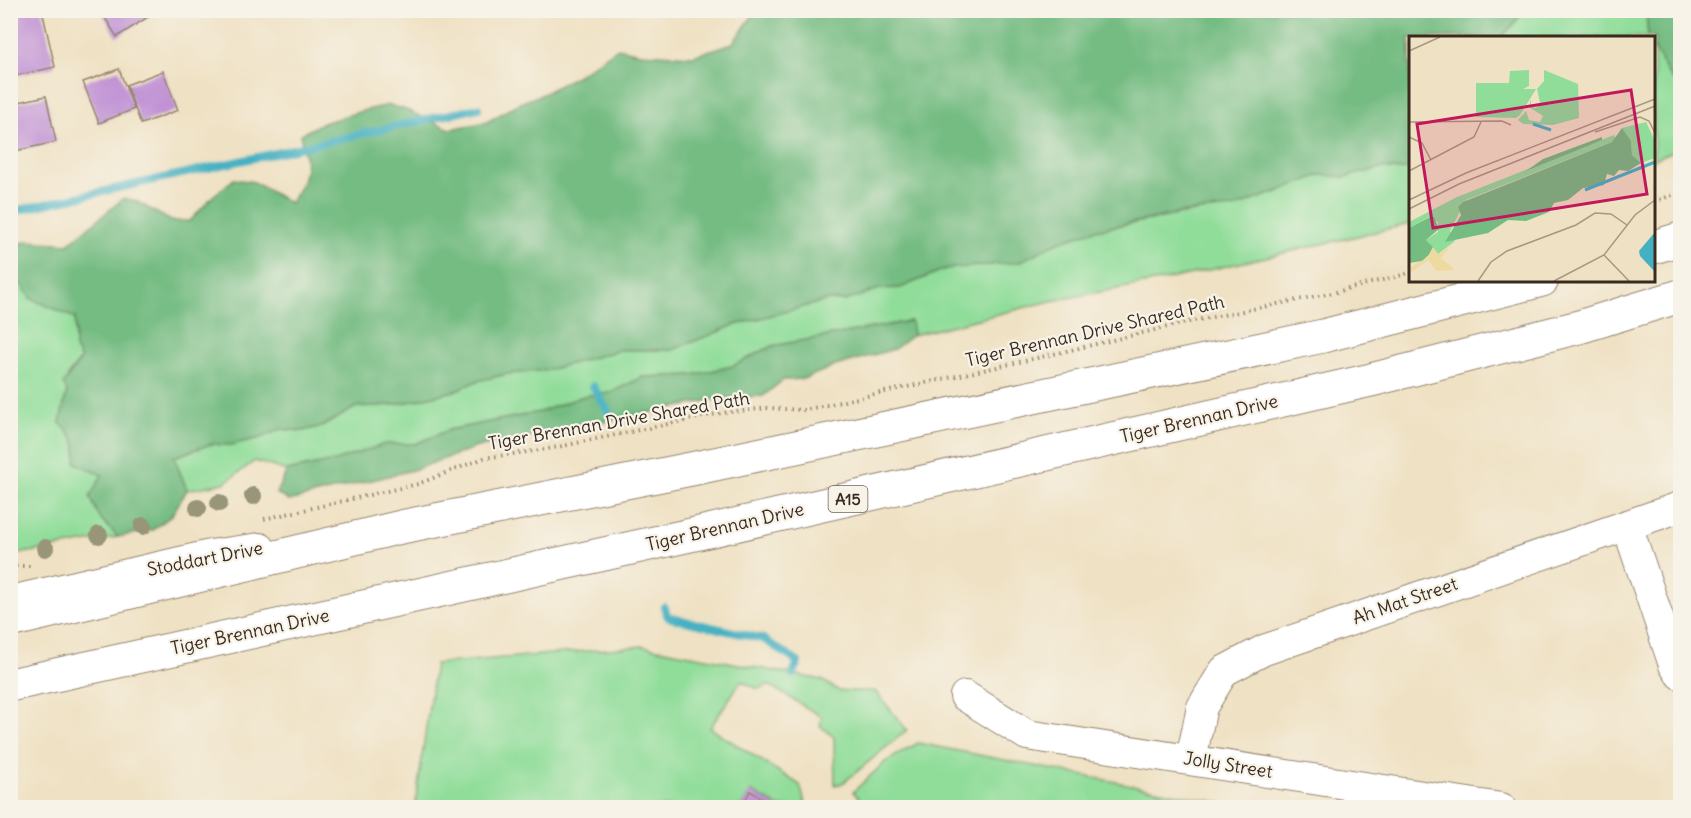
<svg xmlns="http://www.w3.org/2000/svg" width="1691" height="818" font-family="Delius,sans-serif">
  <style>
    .green { fill: #90dd9a; stroke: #66845c; stroke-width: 1.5 }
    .forest { fill: #74bc82; stroke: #587350; stroke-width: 1.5 }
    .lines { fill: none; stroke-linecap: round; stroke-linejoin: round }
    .stream { stroke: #44b1c2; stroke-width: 8 }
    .building { fill: #c091d4 }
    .minor-casing { stroke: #958670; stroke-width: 32 }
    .major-casing { stroke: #958670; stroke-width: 35 }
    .path { stroke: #958670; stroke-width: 4; stroke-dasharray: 1.5 4.5; stroke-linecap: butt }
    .minor { stroke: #fff; stroke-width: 30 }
    .major { stroke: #fff; stroke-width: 33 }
    .tree { fill: #989579 }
    .labels { text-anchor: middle; stroke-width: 4.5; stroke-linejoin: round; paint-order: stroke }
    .shield { fill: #f7f3e8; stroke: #73665b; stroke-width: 1.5 }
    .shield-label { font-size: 16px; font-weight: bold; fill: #3b2a1e }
    .street-label { font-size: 18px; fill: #3b2a1e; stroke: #f7f3e8 }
    .inset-river { fill: none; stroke: #44b1c2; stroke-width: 3 }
    .inset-road { fill: none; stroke: #a79881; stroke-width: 1.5 }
    .view { fill: #c2185b; fill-opacity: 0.15; stroke: #c2185b; stroke-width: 3 }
    .inset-edge { fill: none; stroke: #3b2a1e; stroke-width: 3 }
  </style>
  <rect width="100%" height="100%" fill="#f7f3e8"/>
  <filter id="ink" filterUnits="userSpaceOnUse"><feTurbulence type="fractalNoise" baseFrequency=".0167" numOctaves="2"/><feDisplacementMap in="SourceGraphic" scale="12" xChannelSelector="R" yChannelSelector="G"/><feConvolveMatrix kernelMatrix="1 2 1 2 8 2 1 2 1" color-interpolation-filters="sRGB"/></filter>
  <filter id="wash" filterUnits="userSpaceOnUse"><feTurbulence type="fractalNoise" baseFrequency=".008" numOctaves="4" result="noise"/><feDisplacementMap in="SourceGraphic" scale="24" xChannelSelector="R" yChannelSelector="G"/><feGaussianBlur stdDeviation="1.35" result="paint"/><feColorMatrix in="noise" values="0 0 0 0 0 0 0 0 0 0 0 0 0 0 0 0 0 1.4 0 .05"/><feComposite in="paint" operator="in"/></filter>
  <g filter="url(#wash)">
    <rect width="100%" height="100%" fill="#efe1c3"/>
    <!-- green -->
    <path class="green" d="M1522 10 1646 11 1648 37 1501 38 1516 22Z
      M1654 47 1671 79 1680 81V148L1654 159Z
      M1383 168 1400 170 1410 168V224L1165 280 1051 301 913 335 910 321 772 346 733 366 693 375 643 377 610 393 583 396 540 412 449 430 415 444H385L335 461 287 471 255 461 224 483 187 490 174 457 211 444 230 445 260 438 281 429 302 431 323 426 356 407 391 405 413 401 454 391 477 381 507 374 548 370 620 350H672L735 325 829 300 845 301 879 289 900 288 945 269 1019 262 1058 242 1095 230 1205 210 1278 192 1291 185 1320 175 1344 177Z
      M11 276 21 284 30 298 75 318V348L81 359 68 375 67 391 60 423C75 438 78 441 76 463L103 475 100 518 118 537 11 555Z
      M643 646 822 680 839 691H875L907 730 843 783 835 785 834 737 820 726 822 717 769 685 758 689 741 681 710 728 800 785 806 807H779L751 791 741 807 415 808 435 664Z
      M918 743 1223 803 1222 807H856L862 801 853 792 885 762Z"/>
    <!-- forest -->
    <path class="forest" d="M756 11H1522L1516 22 1501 37 1410 38V168L1400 170 1383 168 1344 177 1320 175 1234 208 1185 212 1095 230 1058 242 1019 262 945 269 900 288 879 289 845 301 829 300 735 325 672 350H620L548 370 507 374 477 381 454 391 413 401 391 405 356 407 323 426 302 431 281 429 260 438 230 445 211 444 174 457 187 490 171 516 152 530 118 537 100 518 90 497 102 475 76 463C78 441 75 438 60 423L67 391 63 384 81 359 75 348V318L30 298 21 284 11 276V246L28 241 68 244 123 199 134 200 171 221H190L213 196 234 179 254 182 290 203C310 174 308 168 300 135L320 124 362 111 389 105 406 110 450 129 487 122 520 103 543 94 580 74 618 48 640 53 693 56 733 43Z
      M1646 11H1680V81L1671 79 1654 47V38L1648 37Z
      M911 321 913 335 894 349 835 366 803 379 783 380 763 396 717 399 477 447 416 469 289 501 276 493 287 471 335 461 385 444H415L449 430 540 412 584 396 610 393 643 377 693 375 733 366 772 346Z"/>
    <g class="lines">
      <!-- stream -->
      <path class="stream" d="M10 212 478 108
        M593 386 609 413
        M664 607 668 617 763 639 798 662 793 674"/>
    </g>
    <g id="blocks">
      <!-- building -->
      <path class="building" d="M10 10H42L55 67 10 77Z
        M100 10H152L154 13 117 37Z
        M119 69 134 109 99 123 83 82Z
        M163 71 178 110 141 124 126 85Z
        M46 96 56 142 10 152V104Z
        M750 791 779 808H741Z"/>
    </g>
  </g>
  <g filter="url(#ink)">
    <use href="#blocks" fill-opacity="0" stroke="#958670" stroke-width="1.5"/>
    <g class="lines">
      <!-- minor casing -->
      <g class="minor-casing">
        <path id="minor" d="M1627 525 1674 665 1680 674
          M10 601 210 555 260 548
          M965 696 1027 735 1501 808
          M1191 759 1202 707 1224 671 1264 650 1680 507"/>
      </g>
      <!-- major casing -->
      <g class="major-casing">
        <path id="major" d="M1654 247 1680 239
          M10 621 401 527 696 468 1323 336 1542 280
          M10 685 695 534 1371 380 1579 327 1680 296"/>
      </g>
      <!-- path -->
      <path class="path" d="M1654 202 1680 192
        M264 519 418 484 484 458 548 449 721 413 769 408 804 410 1037 358 1193 321 1332 293 1410 273
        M10 566H30"/>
      <!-- minor -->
      <use href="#minor" class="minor"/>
      <!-- major -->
      <use href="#major" class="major"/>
    </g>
    <!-- trees -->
    <g class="tree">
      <circle cx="253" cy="496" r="9"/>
      <circle cx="219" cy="503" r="9"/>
      <circle cx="198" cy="508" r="9"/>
      <circle cx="143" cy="526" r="9"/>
      <circle cx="99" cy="535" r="9"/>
      <circle cx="45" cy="548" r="9"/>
    </g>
  </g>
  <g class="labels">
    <!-- shield labels -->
    <rect class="shield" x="828.5" y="486" width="39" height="26" rx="4.5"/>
    <g class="shield-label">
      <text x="848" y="505">A15</text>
    </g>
    <!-- street labels -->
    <g class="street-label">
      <text transform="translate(1095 331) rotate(-13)" y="6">Tiger Brennan Drive Shared Path</text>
      <text transform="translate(1199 419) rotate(-13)" y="6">Tiger Brennan Drive</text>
      <text transform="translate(619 421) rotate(-10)" y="6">Tiger Brennan Drive Shared Path</text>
      <text transform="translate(725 527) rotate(-13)" y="6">Tiger Brennan Drive</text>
      <text transform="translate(205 559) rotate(-11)" y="6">Stoddart Drive</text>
      <text transform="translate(1405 601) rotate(-19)" y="6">Ah Mat Street</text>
      <text transform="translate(250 632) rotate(-12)" y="6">Tiger Brennan Drive</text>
      <text transform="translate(1228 765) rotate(9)" y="6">Jolly Street</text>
    </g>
  </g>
  <!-- overview -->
  <g transform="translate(1409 36)">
    <rect width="246" height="246" fill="#efe1c3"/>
    <path d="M120 34V50L114 53H127L111 79 107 82 67 81V47H100L101 35ZM135 34 169 48 170 82 144 89 114 88 109 84 117 75 120 84 131 86 134 80 120 71 122 63V71L127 72 131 67 128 53 135 45ZM237 86 246 105V122L232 127 223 119 222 106 213 92ZM205 99 207 103 203 106 57 164 41 195 46 205 29 218 17 204 29 196V186L20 181 0 192V186L48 161Z" fill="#90dd9a"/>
    <path d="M213 92 222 105 223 119 232 127 219 135 210 134 205 140 198 138 195 149 174 152 159 164 145 167 140 176 117 185 99 184 79 197 36 206 52 179 49 171 54 166 203 106ZM193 101V104L117 135 134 123ZM21 181H25L30 193 17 204 24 211 22 217 13 225 0 227V192Z" fill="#74bc82"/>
    <path d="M24 211 29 218 42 210 32 222 46 234 28 235 19 224 1 237 0 232 18 222Z" fill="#eeda9e"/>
    <path d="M246 196V236L231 220 230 215Z" fill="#44b1c2"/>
    <path class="inset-river" d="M124 88 142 94M176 154 246 126"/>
    <path class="inset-road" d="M0 15 31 1M0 86 93 85 102 89M186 96 231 81 240 85 246 97M0 101 13 107 22 124M0 135 65 101 72 86M0 164 57 137 246 63M0 173 50 148 246 70M195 219 220 245M69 245 82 226 98 215 167 189 186 177 202 178 218 189M145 245 195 219 226 179 246 164"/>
    <path class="view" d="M222 54 238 158 24 192 8 88Z"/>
    <rect width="246" height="246" class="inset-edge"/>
  </g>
  <!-- margin -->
  <rect width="1691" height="818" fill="none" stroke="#f7f3e8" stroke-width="36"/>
</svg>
